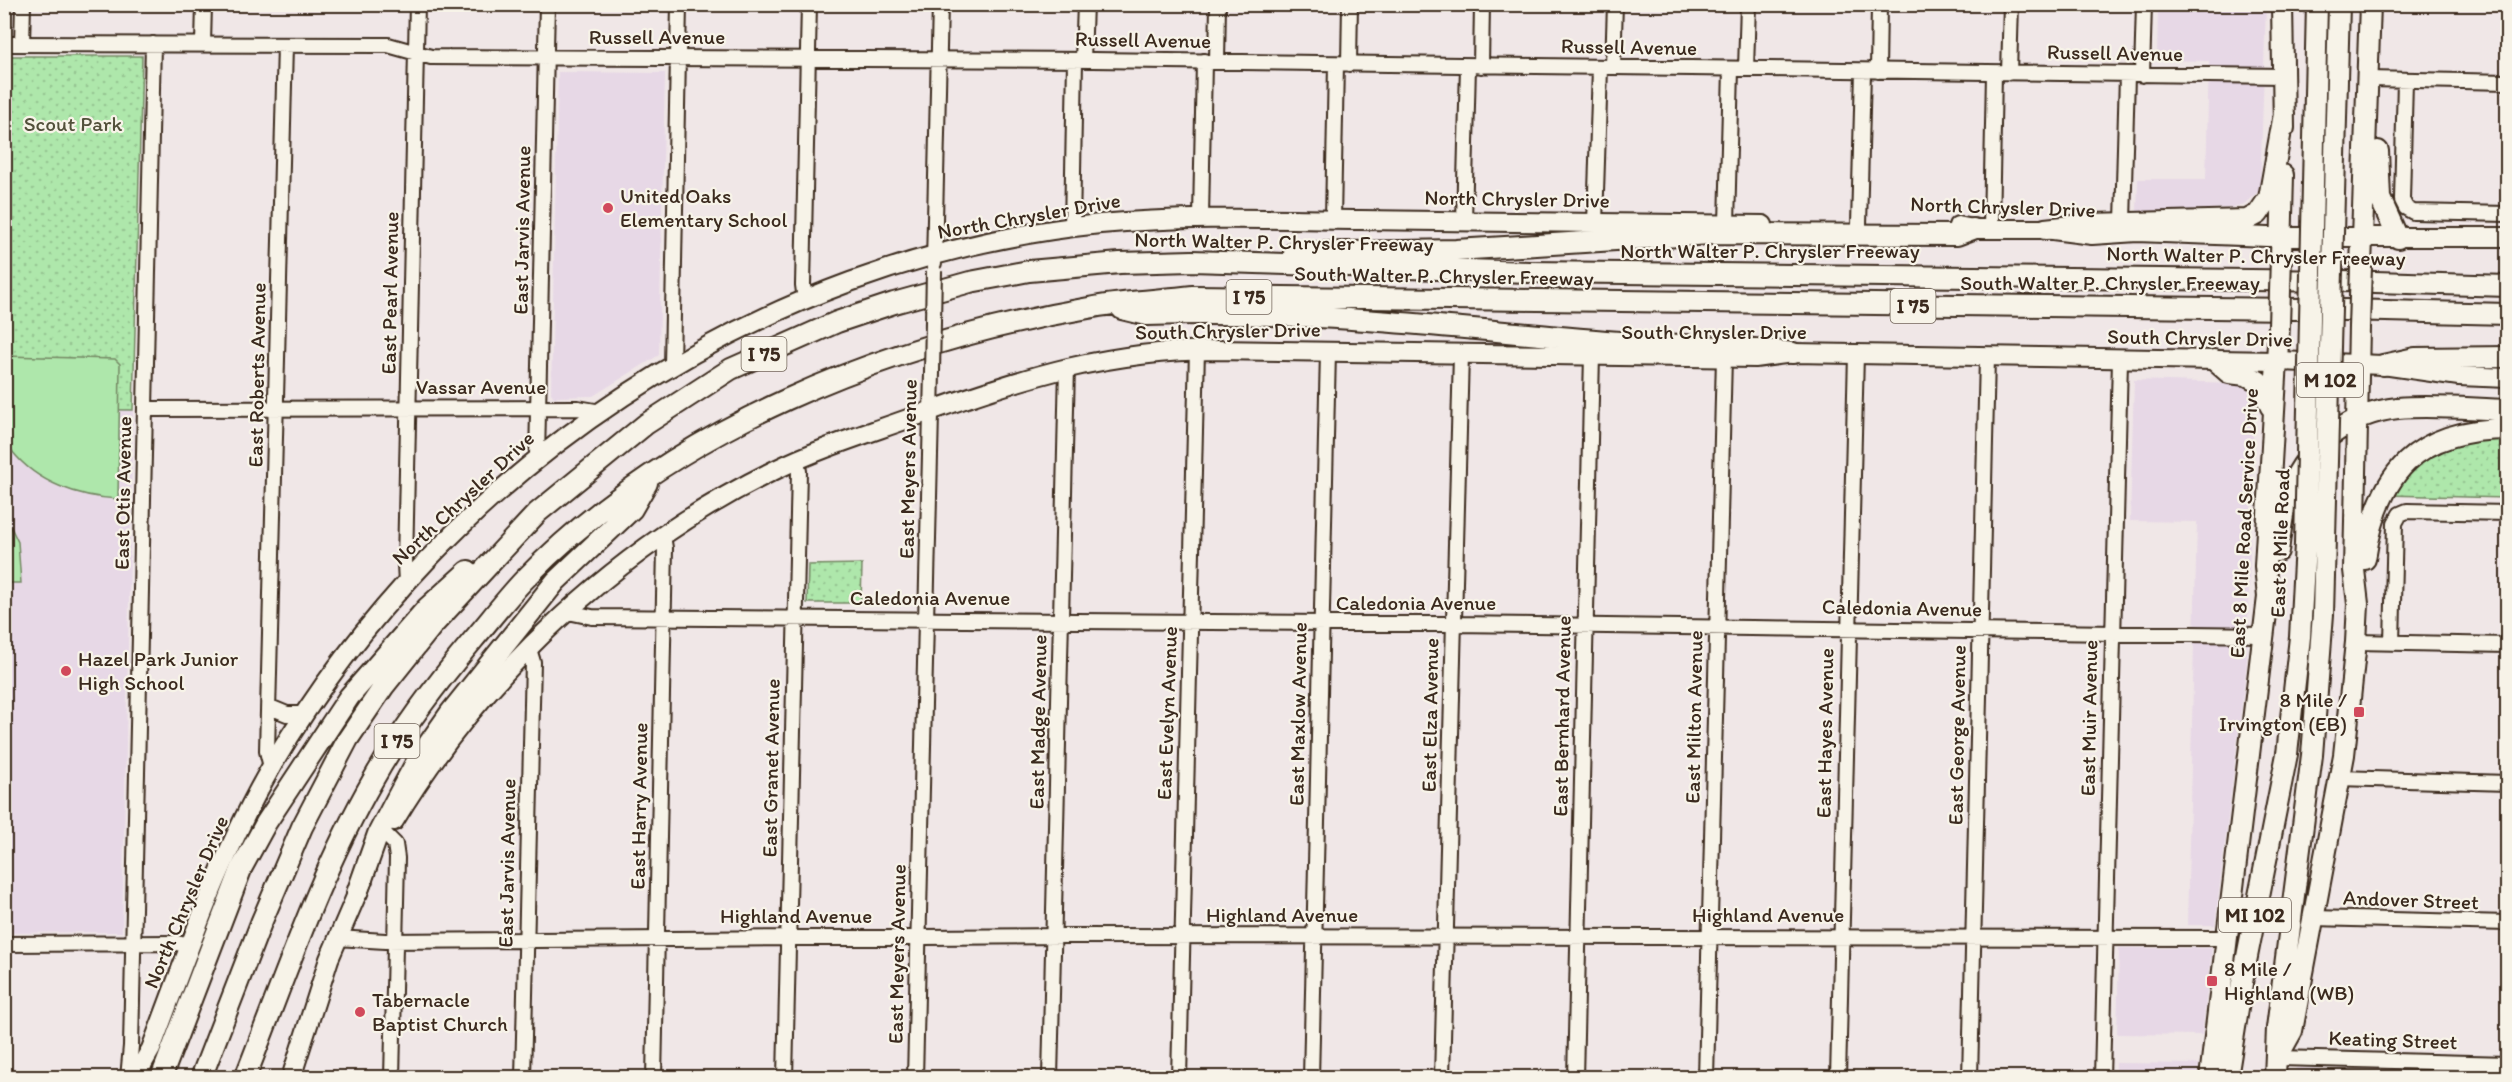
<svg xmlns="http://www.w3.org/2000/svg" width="2512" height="1082" font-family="Itim,sans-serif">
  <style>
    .built { fill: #e7d8e6 }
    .park { fill: url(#park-dots); stroke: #748864; stroke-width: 1.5 }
    .garden { fill: #aee7ab; stroke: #748864; stroke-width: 1.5 }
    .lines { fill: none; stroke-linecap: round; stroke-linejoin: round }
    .minor-casing { stroke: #3b2a1e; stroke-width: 18 }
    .major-casing { stroke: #3b2a1e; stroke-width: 22 }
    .highway-casing { stroke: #3b2a1e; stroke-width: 24 }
    .minor { stroke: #f7f3e8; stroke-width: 14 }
    .major { stroke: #f7f3e8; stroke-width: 18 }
    .highway { stroke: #f7f3e8; stroke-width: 20 }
    .minor-bridge-casing { stroke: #3b2a1e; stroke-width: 18; stroke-linecap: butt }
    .highway-bridge-casing { stroke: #3b2a1e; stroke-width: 24; stroke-linecap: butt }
    .minor-bridge { stroke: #f7f3e8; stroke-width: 14 }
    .highway-bridge { stroke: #f7f3e8; stroke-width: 20 }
    .poi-dot { fill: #d1495b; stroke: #f7f3e8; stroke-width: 2 }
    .labels { text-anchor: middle; stroke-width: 4.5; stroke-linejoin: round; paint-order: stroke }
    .shield { fill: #f7f3e8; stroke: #73665b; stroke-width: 1.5 }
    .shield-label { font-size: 20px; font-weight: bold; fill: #3b2a1e }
    .street-label { font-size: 21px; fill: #3b2a1e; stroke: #f7f3e8 }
    .park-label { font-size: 21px; fill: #52503a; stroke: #f7f3e8 }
    .poi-label { font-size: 21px; fill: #3b2a1e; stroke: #f7f3e8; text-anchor: start }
  </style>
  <defs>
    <pattern id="park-dots" width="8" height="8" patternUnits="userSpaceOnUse" patternTransform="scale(1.5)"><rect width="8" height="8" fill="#aee7ab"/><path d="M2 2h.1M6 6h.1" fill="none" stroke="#97c693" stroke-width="1.8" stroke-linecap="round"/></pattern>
  </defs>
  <rect width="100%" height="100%" fill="#f0e7e7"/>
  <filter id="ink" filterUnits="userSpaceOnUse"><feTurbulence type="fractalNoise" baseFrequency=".0167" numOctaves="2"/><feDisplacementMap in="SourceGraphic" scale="12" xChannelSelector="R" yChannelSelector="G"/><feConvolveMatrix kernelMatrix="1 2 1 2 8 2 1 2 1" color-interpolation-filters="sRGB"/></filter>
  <g filter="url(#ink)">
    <!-- built -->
    <path class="built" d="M2158 5H2266L2260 190 2243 205 2230 208 2137 212 2138 179H2206L2209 61 2157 60Z
      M558 72 665 73 659 355 593 396 554 397 551 393Z
      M2134 380 2235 383 2248 389 2254 395 2247 661 2215 925H2187L2197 522 2130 521Z
      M4 409 133 410 122 932 5 933Z
      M2119 948H2212L2202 1035 2117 1034Z
      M2116 1063 2199 1064 2198 1077 2116 1078Z
      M2296 1068 2319 1069 2318 1077H2295Z"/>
    <!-- park -->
    <path class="park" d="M5 56H142L133 410 5 409Z
      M2483 439 2507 440V498L2387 495C2420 459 2434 447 2483 439Z
      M862 564 861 603H807L808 565Z"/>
    <!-- garden -->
    <path class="garden" d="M5 356 115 359 120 364 118 499C79 497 37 483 12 451 10 447 5 443 4 439 0 424 4 375 5 356Z
      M4 513 18 542 21 583H5Z"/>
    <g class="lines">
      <!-- minor casing -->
      <g class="minor-casing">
        <path id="minor" d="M4 44 388 45 431 57 1093 60 2283 76
          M22 44 23 4
          M203 44 204 4
          M1083 60 1085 4
          M1217 62 1218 4
          M1349 64 1350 4
          M1481 66 1482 4
          M1613 67 1615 4
          M1746 69 1748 4
          M1878 71 1879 4
          M2009 73 2011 4
          M2127 75 2123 222 2129 229
          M2142 75 2144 4
          M2369 79 2508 82
          M2405 80 2402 200 2406 208 2413 212 2508 214
          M1201 218 1204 61
          M1333 219 1336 64
          M1464 221 1468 66
          M1595 223 1600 68
          M1727 224 1731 69
          M1859 225 1863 71
          M1072 228 1075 60
          M1991 229 1994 73
          M934 263 940 4
          M805 300 803 285 809 4
          M672 365 679 4
          M145 409 578 408 601 412
          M537 457 547 4
          M406 582 405 564 417 4
          M568 612 592 617 1453 624 2265 635
          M2356 642 2508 645
          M2392 643 2395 523 2400 514 2407 511 2508 513
          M270 707 287 714H305
          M271 767 267 751 285 45
          M2338 778 2508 783
          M386 835 395 844 397 858 392 1078
          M2313 918 2508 923
          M337 938 385 941 1066 936 2226 938
          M4 944 177 943 189 946
          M2277 1058 2508 1064
          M128 1078 131 1046 153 44
          M523 1078 533 662 529 649
          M654 1078 665 548 663 536
          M785 1078 799 471 796 460
          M915 1078 932 372
          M1050 1078 1067 367
          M1179 1078 1197 350
          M1311 1078 1328 352
          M1442 1078 1461 354
          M1575 1078 1592 355
          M1706 1078 1724 357
          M1838 1078 1856 354
          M1970 1078 1987 357
          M2102 1078 2120 360"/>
      </g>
      <!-- major casing -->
      <g class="major-casing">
        <path id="major" d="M1958 226 1973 229H2045L2092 235 2137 232 2268 237H2508
          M394 821C483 673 619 546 775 470 824 446 876 431 927 412 1027 376 1108 351 1216 350L1755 358 1793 353 2276 361 2383 365 2459 376 2508 378
          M138 1078 143 1063 151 1049C188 952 221 853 273 764 446 469 758 259 1100 224 1187 216 1274 219 1361 220 1495 221 1629 223 1763 225
          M291 1078 329 959 363 880"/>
      </g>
      <!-- highway casing -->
      <g class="highway-casing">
        <path id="highway" d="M2282 4 2284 128
          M2378 151 2380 198 2398 238
          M2045 229 2091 224 2247 220 2258 214 2269 198 2284 114
          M1294 253 1456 250 1711 234 1957 235 1973 229
          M2281 256 2283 175
          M2361 267 2370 4
          M1122 309 1147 315C1301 309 1453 328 1606 341 1668 346 1731 345 1793 353
          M2214 360 2229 373 2246 375 2258 381 2271 407
          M2383 365 2415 358 2508 357
          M2278 551C2281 530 2282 509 2290 489 2308 445 2350 413 2398 408 2434 405 2472 409 2508 410
          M2365 559C2378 473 2416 429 2508 429
          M357 893 378 834 399 794 418 759 451 712 556 581 632 509 647 483
          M2277 1058 2292 1031 2344 755 2356 642 2358 604 2354 570 2359 327
          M161 1078 242 867 266 823 349 697 427 608 468 571
          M201 1078 261 923 302 827 348 739 384 686 432 626 537 513 646 424 731 369 837 322 894 303 970 282 1029 271 1120 263 1192 261 1529 272 2342 281 2508 286
          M245 1078C285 977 319 874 373 780 401 730 436 684 473 640 490 620 506 599 524 580 672 427 888 342 1094 307 1126 301 1160 300 1193 296L2305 309 2508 314
          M2210 1078 2268 597 2265 566 2279 326
          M2227 1078 2243 977 2287 754
          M2275 1078 2277 1028 2312 755"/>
      </g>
      <!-- minor -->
      <use href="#minor" class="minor"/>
      <!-- major -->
      <use href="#major" class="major"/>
      <!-- highway -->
      <use href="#highway" class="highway"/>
      <!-- minor-bridge casing -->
      <g class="minor-bridge-casing">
        <path id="minor-bridge" d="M932 372 934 271"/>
      </g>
      <!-- highway-bridge casing -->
      <g class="highway-bridge-casing">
        <path id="highway-bridge" d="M2279 326 2281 256
          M2359 327 2361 267
          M2287 754 2300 637 2305 544 2317 4
          M2312 755 2323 614 2339 4"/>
      </g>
      <!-- minor-bridge -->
      <use href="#minor-bridge" class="minor-bridge"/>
      <!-- highway-bridge -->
      <use href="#highway-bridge" class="highway-bridge"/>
    </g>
  </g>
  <!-- markers -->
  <g class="poi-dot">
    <circle cx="608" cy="208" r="6"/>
    <circle cx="66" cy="671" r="6"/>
    <rect x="2353" y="706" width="12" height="12" rx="3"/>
    <rect x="2206" y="975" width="12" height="12" rx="3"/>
    <circle cx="360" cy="1012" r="6"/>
  </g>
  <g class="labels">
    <!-- shield labels -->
    <g class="shield">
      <rect x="1226.5" y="280" width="45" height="34" rx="4.5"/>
      <rect x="1890.5" y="289" width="45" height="34" rx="4.5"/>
      <rect x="741.5" y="337" width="45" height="34" rx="4.5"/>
      <rect x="2297" y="363" width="66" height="34" rx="4.5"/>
      <rect x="374.5" y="724" width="45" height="34" rx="4.5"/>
      <rect x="2219" y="898" width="72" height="34" rx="4.5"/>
    </g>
    <g class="shield-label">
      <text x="1249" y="304">I 75</text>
      <text x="1913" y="313">I 75</text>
      <text x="764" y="361">I 75</text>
      <text x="2330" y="387">M 102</text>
      <text x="397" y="748">I 75</text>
      <text x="2255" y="922">MI 102</text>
    </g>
    <!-- street labels -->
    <g class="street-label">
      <text x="657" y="44">Russell Avenue</text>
      <text transform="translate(1143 40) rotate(1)" y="7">Russell Avenue</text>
      <text transform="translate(1629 47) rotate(1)" y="7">Russell Avenue</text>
      <text transform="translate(2115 53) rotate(1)" y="7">Russell Avenue</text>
      <text transform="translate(1517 199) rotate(1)" y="7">North Chrysler Drive</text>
      <text transform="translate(2003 207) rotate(2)" y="7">North Chrysler Drive</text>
      <text transform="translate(1029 216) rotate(-10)" y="7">North Chrysler Drive</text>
      <text transform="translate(522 230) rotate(-89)" y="7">East Jarvis Avenue</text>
      <text transform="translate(1284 242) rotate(1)" y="7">North Walter P. Chrysler Freeway</text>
      <text x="1770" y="258">North Walter P. Chrysler Freeway</text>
      <text transform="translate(2256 256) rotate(1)" y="7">North Walter P. Chrysler Freeway</text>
      <text transform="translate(1444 276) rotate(1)" y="7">South Walter P. Chrysler Freeway</text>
      <text x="2110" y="290">South Walter P. Chrysler Freeway</text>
      <text transform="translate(390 293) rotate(-89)" y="7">East Pearl Avenue</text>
      <text transform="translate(1228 331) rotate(-1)" y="7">South Chrysler Drive</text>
      <text x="1714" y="339">South Chrysler Drive</text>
      <text transform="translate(2200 338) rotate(1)" y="7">South Chrysler Drive</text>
      <text transform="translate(257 375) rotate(-89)" y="7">East Roberts Avenue</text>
      <text x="481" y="394">Vassar Avenue</text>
      <text transform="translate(908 469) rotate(-89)" y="7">East Meyers Avenue</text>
      <text transform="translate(123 493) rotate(-89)" y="7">East Otis Avenue</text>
      <text transform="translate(463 498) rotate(-43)" y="7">North Chrysler Drive</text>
      <text transform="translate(2244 523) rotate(-87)" y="7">East 8 Mile Road Service Drive</text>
      <text transform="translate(2280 543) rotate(-88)" y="7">East 8 Mile Road</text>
      <text x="930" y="605">Caledonia Avenue</text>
      <text x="1416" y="610">Caledonia Avenue</text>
      <text transform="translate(1902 608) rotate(1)" y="7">Caledonia Avenue</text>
      <text transform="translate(1167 713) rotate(-88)" y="7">East Evelyn Avenue</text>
      <text transform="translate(1298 714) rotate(-89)" y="7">East Maxlow Avenue</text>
      <text transform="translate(1430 715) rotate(-89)" y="7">East Elza Avenue</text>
      <text transform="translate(1562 716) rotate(-89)" y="7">East Bernhard Avenue</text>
      <text transform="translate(1694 717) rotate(-89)" y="7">East Milton Avenue</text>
      <text transform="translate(2089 718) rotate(-89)" y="7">East Muir Avenue</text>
      <text transform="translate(1038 722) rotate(-89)" y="7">East Madge Avenue</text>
      <text transform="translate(1825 733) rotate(-89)" y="7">East Hayes Avenue</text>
      <text transform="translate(1957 735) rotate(-89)" y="7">East George Avenue</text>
      <text transform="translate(771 768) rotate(-89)" y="7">East Granet Avenue</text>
      <text transform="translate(639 806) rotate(-89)" y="7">East Harry Avenue</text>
      <text transform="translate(507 863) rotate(-89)" y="7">East Jarvis Avenue</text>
      <text transform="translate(2411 900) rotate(2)" y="7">Andover Street</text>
      <text transform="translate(186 902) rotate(-67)" y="7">North Chrysler Drive</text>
      <text x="1282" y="922">Highland Avenue</text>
      <text x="1768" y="922">Highland Avenue</text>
      <text x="796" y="923">Highland Avenue</text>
      <text transform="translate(897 954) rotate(-89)" y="7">East Meyers Avenue</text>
      <text transform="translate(2393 1040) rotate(2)" y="7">Keating Street</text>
    </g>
    <!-- park labels -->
    <g class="park-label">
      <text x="73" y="131">Scout Park</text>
    </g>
    <!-- poi labels -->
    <g class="poi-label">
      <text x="620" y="203">United Oaks<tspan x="620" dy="24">Elementary School</tspan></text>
      <text x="78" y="666">Hazel Park Junior<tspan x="78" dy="24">High School</tspan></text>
      <text x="2347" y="707" text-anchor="end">8 Mile /<tspan x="2347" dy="24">Irvington (EB)</tspan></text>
      <text x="2224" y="976">8 Mile /<tspan x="2224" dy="24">Highland (WB)</tspan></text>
      <text x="372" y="1007">Tabernacle<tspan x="372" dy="24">Baptist Church</tspan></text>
    </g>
  </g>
  <!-- margin -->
  <rect width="2512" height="1082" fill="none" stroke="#f7f3e8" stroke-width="24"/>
  <rect x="12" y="12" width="2488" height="1058" fill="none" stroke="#3b2a1e" stroke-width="2" filter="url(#ink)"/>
</svg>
